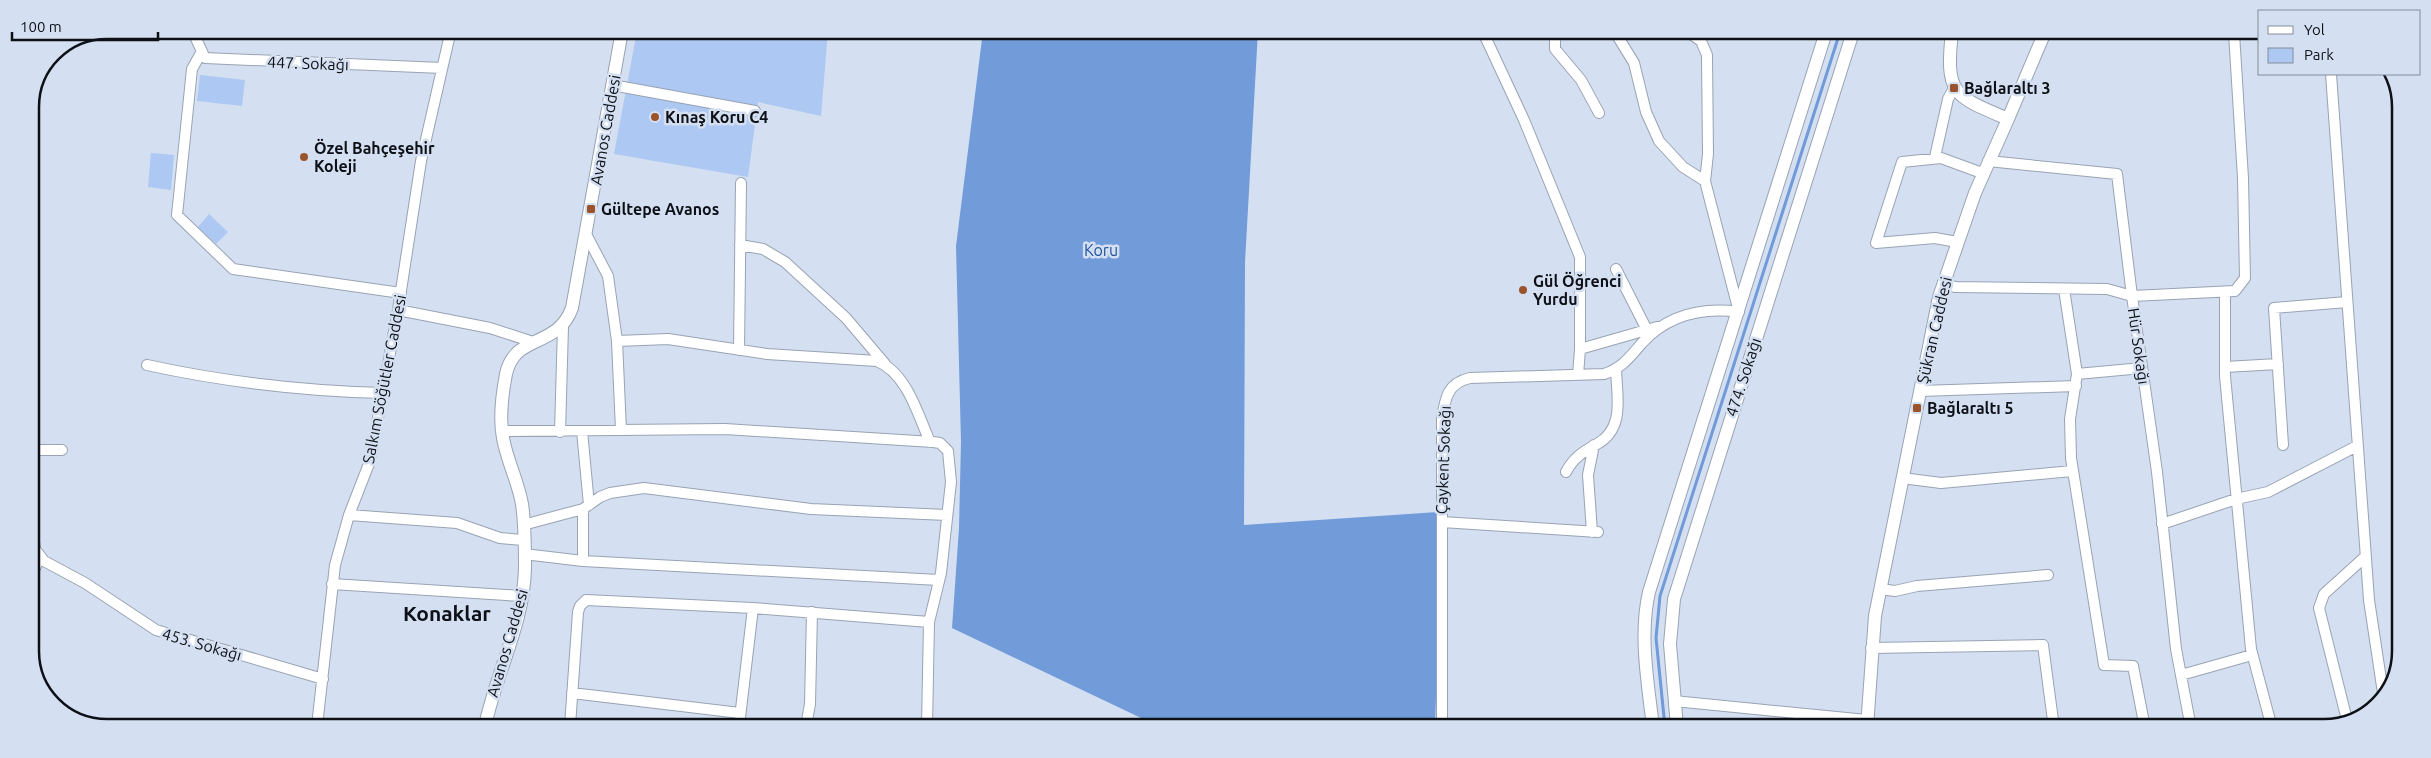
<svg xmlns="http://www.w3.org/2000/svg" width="2431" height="758" font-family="Ubuntu,sans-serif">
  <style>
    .green { fill: #adc8f2 }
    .forest { fill: #719bd9 }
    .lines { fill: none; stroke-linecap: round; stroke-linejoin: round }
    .stream { stroke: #709ad8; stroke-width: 3 }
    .minor-casing { stroke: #98a3b3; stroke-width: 12 }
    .tertiary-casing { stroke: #98a3b3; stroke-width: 14 }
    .minor { stroke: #fff; stroke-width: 10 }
    .tertiary { stroke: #fff; stroke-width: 12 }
    .poi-dot { fill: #9a532b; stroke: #d4e0f1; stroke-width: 2 }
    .labels { text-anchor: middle; stroke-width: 5; stroke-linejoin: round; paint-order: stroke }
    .street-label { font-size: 16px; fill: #0d1117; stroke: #d4e0f1 }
    .poi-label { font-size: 16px; font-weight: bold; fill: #0d1117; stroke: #d4e0f1; text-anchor: start }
    .park-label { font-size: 16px; fill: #1f539e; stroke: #d4e0f1 }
    .district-label { font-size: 21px; font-weight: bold; fill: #0d1117; stroke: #d4e0f1 }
    .rim { fill: none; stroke: #0d1117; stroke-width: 2.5 }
  </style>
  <rect width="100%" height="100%" fill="#d4e0f1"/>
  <!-- green -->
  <path class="green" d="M637 31H828L821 116 758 102 748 177 614 154Z
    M200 75 245 80 242 106 197 101Z
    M151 153 174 155 171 190 148 187Z
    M209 214 228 232 216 244 198 227Z"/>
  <!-- forest -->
  <path class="forest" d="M983 31H1258L1245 262 1244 525 1438 512V637L1435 727H1160L952 628 959 528 961 442 956 246Z"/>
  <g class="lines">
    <!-- stream -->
    <path class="stream" d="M1665 727 1656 638 1660 596 1840 32"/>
    <!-- minor casing -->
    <g class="minor-casing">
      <path id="minor" d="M192 30 205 58 442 68
        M1483 32 1524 120 1580 257V349
        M1560 32 1555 38V49L1581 80 1599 113
        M1615 32 1634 63 1646 112 1659 141 1683 167 1705 181
        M201 53 192 69 177 215 233 269 401 293
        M2331 74 2369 600 2383 693
        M612 85 755 111
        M1935 157 1948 99 1954 88
        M587 236 608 276 617 341 621 430
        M1957 242 1935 238 1876 243 1902 162 1941 158 1982 173
        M740 245 763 249 785 262 846 318 885 364
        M1616 269 1647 330
        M1943 283 1955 287 2107 289 2132 296 2117 174 1988 161
        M2064 289 2077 374
        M2225 292V376L2251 649 2272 728
        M398 310 490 328 533 342
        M617 341 668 339 767 354 877 361C907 373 918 415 930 442
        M739 350 741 183
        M147 365C225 382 303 391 383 393
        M2225 367 2278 364
        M2142 368 2077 374 2070 419 2071 458 2104 665 2133 666 2145 728
        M1578 375 1580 349 1657 327
        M1920 391 2076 386
        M502 431 725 429 933 442 940 443 948 451 951 482 941 573 929 622 927 726
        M582 431 589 505
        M560 432 563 326
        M2283 445 2274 308 2347 302
        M30 450H62
        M1566 472C1573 458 1584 451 1597 444 1625 429 1617 396 1616 370
        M1902 478 1941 483 2072 471
        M583 509V561
        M30 512 35 549 44 561 85 583 156 630 323 679
        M349 515 457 523 500 538 523 540
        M1442 522 1598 532
        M2162 524 2236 499 2268 492 2357 446
        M523 525 583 509 600 497 610 493 644 488 811 509 947 515
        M1592 532 1588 475 1594 445
        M524 554 583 561 939 580
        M30 579 40 557
        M332 584 522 596
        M1880 589 1895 591 1917 586 2048 575
        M1871 648 2043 645 2054 728
        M2181 675 2252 655
        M572 693 740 713
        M1674 701 1867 720
        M2347 720 2319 608 2324 594 2366 556
        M317 726 335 565 349 515 370 461 398 310 421 161 451 30
        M570 726 578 612 580 606 586 600 753 608 929 622
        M739 726 753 608
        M806 726 810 704 812 612
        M1442 727V419C1445 399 1447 383 1470 378L1604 374C1622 368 1630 357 1642 343 1668 315 1702 307 1739 312L1705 181 1708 154 1707 55 1701 41 1688 32
        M2191 728 2176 649 2157 472 2132 296 2235 291 2245 278 2243 178 2234 33"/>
    </g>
    <!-- tertiary casing -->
    <g class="tertiary-casing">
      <path id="tertiary" d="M2008 119 2045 32
        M485 726C496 673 524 623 525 568 525 548 525 524 522 504 518 481 507 461 503 438 499 418 502 395 506 374 515 333 557 349 572 308L622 31
        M1653 727C1648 684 1639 635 1649 592L1826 32
        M1677 727 1670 644 1674 599 1853 32
        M1867 727 1875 616 1939 297 1975 193 2008 119C1954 96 1945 95 1952 32"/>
    </g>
    <!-- minor -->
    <use href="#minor" class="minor"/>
    <!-- tertiary -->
    <use href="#tertiary" class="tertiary"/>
  </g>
  <!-- markers -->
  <g class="poi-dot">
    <rect x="1949" y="83" width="10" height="10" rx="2.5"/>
    <circle cx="655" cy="117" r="5"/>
    <circle cx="304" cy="157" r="5"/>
    <rect x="586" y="204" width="10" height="10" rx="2.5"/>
    <circle cx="1523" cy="290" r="5"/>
    <rect x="1912" y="403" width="10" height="10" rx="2.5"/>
  </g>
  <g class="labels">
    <!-- street labels -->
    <g class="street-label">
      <text transform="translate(308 63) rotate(2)" y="6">447. Sokağı</text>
      <text transform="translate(605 130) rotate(-80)" y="6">Avanos Caddesi</text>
      <text transform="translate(1934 330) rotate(-77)" y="6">Şükran Caddesi</text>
      <text transform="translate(2139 346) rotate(82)" y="6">Hür Sokağı</text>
      <text transform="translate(1743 377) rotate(-72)" y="6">474. Sokağı</text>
      <text transform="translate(384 379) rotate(-79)" y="6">Salkım Söğütler Caddesi</text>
      <text transform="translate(1443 460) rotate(-88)" y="6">Çaykent Sokağı</text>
      <text transform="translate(507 643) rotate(-74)" y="6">Avanos Caddesi</text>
      <text transform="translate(202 644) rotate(16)" y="6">453. Sokağı</text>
    </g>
    <!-- poi labels -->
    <g class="poi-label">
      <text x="1964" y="94">Bağlaraltı 3</text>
      <text x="665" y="123">Kınaş Koru C4</text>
      <text x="314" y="154">Özel Bahçeşehir<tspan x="314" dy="18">Koleji</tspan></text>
      <text x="601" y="215">Gültepe Avanos</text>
      <text x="1533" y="287">Gül Öğrenci<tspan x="1533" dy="18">Yurdu</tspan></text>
      <text x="1927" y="414">Bağlaraltı 5</text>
    </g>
    <!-- park labels -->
    <g class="park-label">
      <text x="1101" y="256">Koru</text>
    </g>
    <!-- district labels -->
    <g class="district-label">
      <text x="447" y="621">Konaklar</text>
    </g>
  </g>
  <!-- crop -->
  <path d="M0 0H2431V758H0ZM107 39H2324A68 68 0 0 1 2392 107V651A68 68 0 0 1 2324 719H107A68 68 0 0 1 39 651V107A68 68 0 0 1 107 39Z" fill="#d4e0f1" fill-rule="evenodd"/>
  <path class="rim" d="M107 39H2324A68 68 0 0 1 2392 107V651A68 68 0 0 1 2324 719H107A68 68 0 0 1 39 651V107A68 68 0 0 1 107 39Z"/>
  <!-- legend -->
  <rect x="2258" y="10" width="162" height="65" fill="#d4e0f1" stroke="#848d9a"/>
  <rect x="2268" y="26" width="25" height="8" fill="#ffffff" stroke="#848d9a"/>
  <text x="2304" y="35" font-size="15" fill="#0d1117">Yol</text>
  <rect x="2268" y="48" width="25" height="15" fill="#adc8f2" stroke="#848d9a"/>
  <text x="2304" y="60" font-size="15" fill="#0d1117">Park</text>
  <!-- scale -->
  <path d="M12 32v8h146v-8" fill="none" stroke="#0d1117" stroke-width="2.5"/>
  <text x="20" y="32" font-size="15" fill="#0d1117" stroke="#d4e0f1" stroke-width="4" paint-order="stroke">100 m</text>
</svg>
